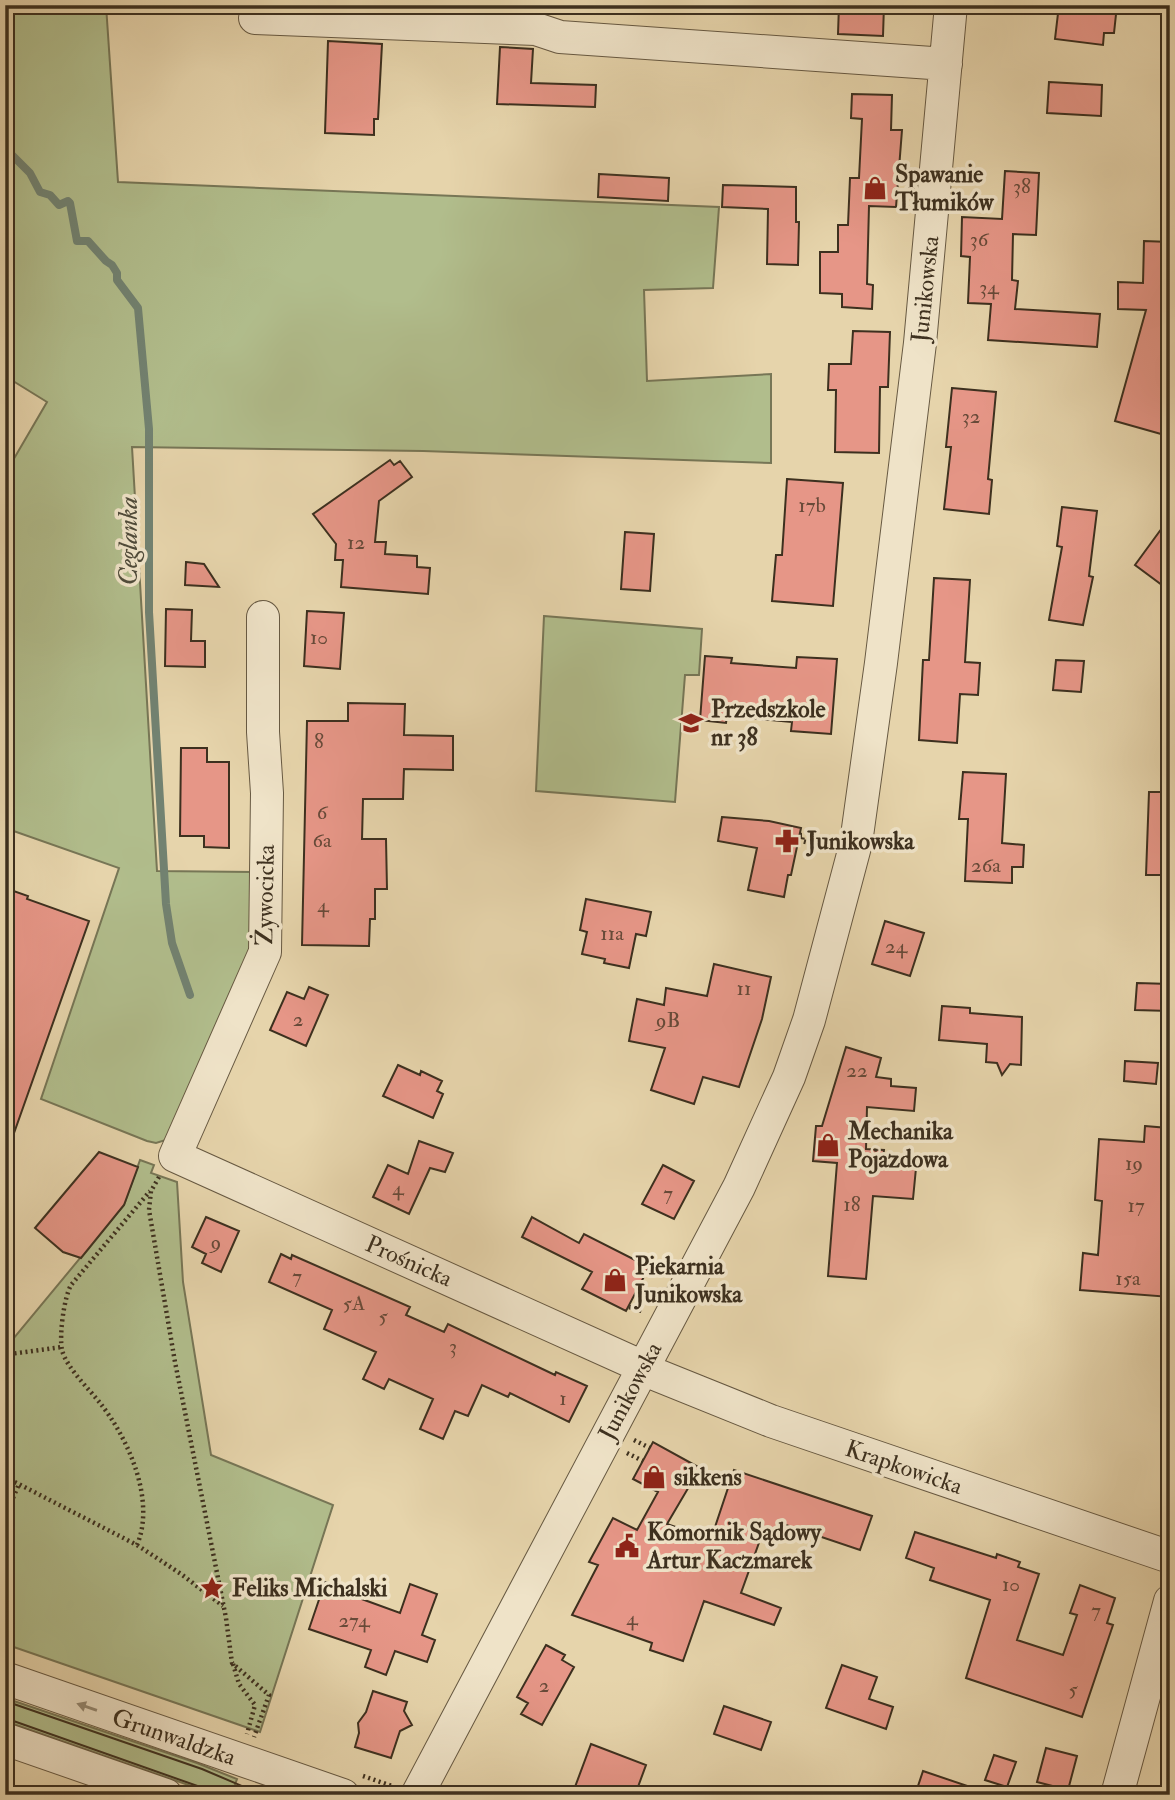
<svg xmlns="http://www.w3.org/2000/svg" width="1175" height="1800" font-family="'IM FELL Double Pica',serif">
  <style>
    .green { fill: #b1bd8c; stroke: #777656; stroke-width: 2 }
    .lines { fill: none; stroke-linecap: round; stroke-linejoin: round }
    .stream { stroke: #728271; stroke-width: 8 }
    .building { fill: #e69687; stroke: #3d301f; stroke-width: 2 }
    .minor-casing { stroke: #675942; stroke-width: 34 }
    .path { stroke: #3d301f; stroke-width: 4.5; stroke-dasharray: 2 3.5; stroke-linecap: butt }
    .minor { stroke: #efe3c8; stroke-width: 32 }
    .tram { stroke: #3d301f; stroke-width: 2 }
    .oneway { fill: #968a74 }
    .labels { text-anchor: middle; stroke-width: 7; stroke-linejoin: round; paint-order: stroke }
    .number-label { font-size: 21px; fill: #674a39 }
    .poi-label { font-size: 24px; font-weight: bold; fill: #3d301f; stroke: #efe3c8; text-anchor: start }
    .street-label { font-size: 24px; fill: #3d301f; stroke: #efe3c8 }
    .water-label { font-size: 26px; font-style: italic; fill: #4f4b3a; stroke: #efe3c8 }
  </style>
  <rect width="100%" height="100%" fill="#e6d4ab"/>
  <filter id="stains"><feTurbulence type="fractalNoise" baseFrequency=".00286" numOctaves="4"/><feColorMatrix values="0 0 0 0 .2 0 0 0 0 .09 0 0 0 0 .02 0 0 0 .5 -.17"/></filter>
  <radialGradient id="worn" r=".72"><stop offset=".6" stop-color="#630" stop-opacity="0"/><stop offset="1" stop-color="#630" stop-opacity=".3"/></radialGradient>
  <!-- green -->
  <path class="green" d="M5 5H106L118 182 719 207 713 288 644 290 647 381 771 374V463L423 451 132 447 157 871 253 872V954L169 1139 156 1143 147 1141 41 1099 119 868 5 828V474L47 402 5 376Z
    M544 616 702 629 699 675H685L675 802 536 791Z
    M140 1160 154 1165 151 1173 177 1182 183 1282 211 1455 333 1505 260 1732 5 1644V1343L9 1344 124 1205Z
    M5 1698 197 1763 237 1779 231 1795H217L5 1721Z"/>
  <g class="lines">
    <!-- stream -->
    <path class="stream" d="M5 148 30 173 40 192 50 195 59 205 68 201 70 203 77 241H88L106 261 112 265 117 273V280L138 308 149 429V612L166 904 172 943 190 995"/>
  </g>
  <!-- building -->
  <path class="building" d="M839 5H884L883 36 838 34Z
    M1059 5H1117L1114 33H1104L1103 45 1055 39Z
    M328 41 382 44 378 119H374V135L325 133Z
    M500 47 533 49 531 83 596 85 595 107 497 104Z
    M1049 82 1102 85 1101 116 1047 113Z
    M852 94 892 95 891 130H902L896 207 869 206 867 284 873 285 872 309 842 307V294L820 293V252H838V225H848L850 178H859L862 119 851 118Z
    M1005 171 1039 173 1036 235 1013 234 1012 280 1018 281 1015 309 1100 314 1097 347 988 340 991 304 968 303 970 257 961 256 962 217 1002 219Z
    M599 174 669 178 668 201 598 197Z
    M723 185 796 187V222H799L798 265 767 264 768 209 722 207Z
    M1144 241 1170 242V402L1161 434 1115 421 1146 310 1118 309V282L1143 283Z
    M853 331 890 332 888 387H880L879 453 835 452 836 390H828L829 364H851Z
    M952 388 996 392 988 479 992 480 989 514 944 509 951 447H946Z
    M390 460 394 465 400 461 412 477 379 501 375 542H386L385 554 417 556V567L430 568 428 594 341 587 343 560H335L336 544 313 514Z
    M787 479 843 483 833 606 772 601 776 555H782Z
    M1062 507 1097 511 1089 576 1093 577 1083 625 1049 620 1062 547 1057 546Z
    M1170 517V591L1135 565Z
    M625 532 654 534 650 591 621 589Z
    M186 562 204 564 219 587 185 585Z
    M934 578 970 580 965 662 980 663 978 695 960 694 957 743 919 740 923 660H929Z
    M166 609 192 610 191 641H205V667L165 666Z
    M307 611 344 613 340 669 304 666Z
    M705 656 732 658 731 663 796 668 797 657 837 659 831 734 791 731 792 722 727 716 726 723 700 720Z
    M1056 660 1084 661 1081 692 1053 690Z
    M348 703 405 704 404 735 453 736V770L404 769 403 799H363L362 839H386L387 889H375V919H370L369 946 302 945 307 721H348Z
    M181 748H207V762H229V848L204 847V836H180Z
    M963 772 1006 774 1002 843 1024 845 1023 867H1012V883L965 881 968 819H959Z
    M1149 792H1170V875H1146Z
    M722 817 769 821 801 828 791 875H788L784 897 748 890 757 848 718 841Z
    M5 888 28 896 27 899 89 921 8 1150 5 1149Z
    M586 899 651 912 646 936 636 934 629 968 604 963 605 959 582 954 587 932 580 930Z
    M885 921 924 933 910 976 872 964Z
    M714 964 771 977 762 1019 739 1087 703 1077 694 1104 651 1090 665 1048 629 1041 637 999 664 1005 666 988 707 996Z
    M1137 983 1170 984V1011L1135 1010Z
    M309 987 328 995 306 1046 270 1030 287 992 304 999Z
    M942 1006 970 1008V1013L1022 1017 1021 1065 1010 1064 1002 1075 997 1063 986 1062 987 1044 939 1040Z
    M846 1047 881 1058 876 1077 891 1079V1086L916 1088 914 1111 867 1107 866 1149 884 1150 882 1166 916 1168 913 1199 873 1196 866 1279 828 1276 837 1163 813 1161 816 1126H822Z
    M1125 1061 1158 1063 1156 1084 1124 1081Z
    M398 1065 420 1075 421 1071 442 1081 437 1091 443 1094 433 1118 383 1096Z
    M1145 1126 1168 1128 1170 1297 1080 1290 1083 1253 1098 1255 1102 1201 1095 1200 1099 1139 1144 1142Z
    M419 1141 453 1153 445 1172 430 1168 409 1214 373 1197 388 1165 408 1174Z
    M99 1152 138 1167 124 1205 81 1258 63 1252 35 1228Z
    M663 1165 694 1181 674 1219 642 1204Z
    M206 1217 239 1231 221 1272 202 1263 206 1254 192 1247Z
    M532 1217 579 1243 584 1234 649 1267 626 1311 582 1289 592 1272 522 1237Z
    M281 1254 291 1259 292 1255 410 1307 406 1315 444 1332 448 1324 555 1375 556 1372 587 1386 569 1422 510 1393 508 1397 482 1385 468 1416 455 1411 443 1439 420 1429 433 1399 389 1379 384 1389 363 1379 376 1352 324 1329 332 1310 269 1282Z
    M653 1442 700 1468 667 1524 711 1539 734 1470 872 1516 860 1550 783 1524 775 1545 760 1540 741 1593 781 1608 774 1625 704 1601 683 1661 650 1650 652 1643 572 1615 598 1565 589 1562 613 1518 637 1530 658 1492 633 1479Z
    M915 1532 996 1558 997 1554 1020 1562 1018 1567 1039 1574 1017 1640 1063 1655 1077 1615 1070 1613 1080 1585 1115 1598 1107 1623 1113 1625 1082 1717 966 1678 990 1600 930 1580 934 1568 906 1558Z
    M325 1582 349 1590 348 1594 400 1613 410 1584 437 1594 422 1635 435 1640 427 1662 395 1651 386 1675 365 1667 371 1650 309 1629Z
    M546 1645 565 1655 562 1660 574 1667 542 1725 521 1714 528 1703 517 1697Z
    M842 1665 877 1677 869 1699 893 1707 886 1729 826 1708Z
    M373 1691 407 1702 404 1711 412 1725 400 1731 391 1758 355 1747 359 1733 358 1723 366 1712Z
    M724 1706 771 1722 761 1750 714 1734Z
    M591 1744 646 1765 635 1795H572Z
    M1046 1748 1077 1756 1068 1790 1037 1782Z
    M994 1755 1016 1762 1007 1787 985 1780Z
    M923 1771 982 1791 981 1795H915Z"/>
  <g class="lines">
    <!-- minor casing -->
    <g class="minor-casing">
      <path id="minor" d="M255 18 536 29 560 37 946 64
        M263 617V732L267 793 265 952 175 1156 632 1362 642 1369 771 1421 1170 1557
        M5 1678 343 1795
        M5 1739 166 1795
        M417 1795 739 1187 789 1077 809 1020 856 843 881 663 920 343 951 5
        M1117 1795 1170 1601"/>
    </g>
    <!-- path -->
    <path class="path" d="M800 835H803L802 841 828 848
      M159 1177 151 1191 149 1210 175 1362 226 1618 232 1663 269 1695 254 1737
      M629 1307 642 1311
      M5 1358 10 1354 62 1347
      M634 1440 650 1448
      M627 1453 643 1461
      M5 1477 137 1545 181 1574 223 1606
      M13 1498 19 1484
      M137 1545C156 1500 128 1438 100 1403 89 1389 66 1367 62 1350 59 1335 64 1298 71 1285L150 1191
      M233 1664 239 1684 255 1705 247 1734
      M363 1776 392 1786"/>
    <!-- minor -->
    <use href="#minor" class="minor"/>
    <!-- tram -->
    <path class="tram" d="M5 1701 202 1769 263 1795
      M5 1718 223 1795"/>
  </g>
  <!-- one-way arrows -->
  <defs><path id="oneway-solid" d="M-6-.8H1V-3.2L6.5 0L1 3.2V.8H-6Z" transform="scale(1.75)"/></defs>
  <use class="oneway" href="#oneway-solid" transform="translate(87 1707) rotate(-161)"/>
  <!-- icons -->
  <defs>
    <g id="shop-bare" transform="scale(1.89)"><path d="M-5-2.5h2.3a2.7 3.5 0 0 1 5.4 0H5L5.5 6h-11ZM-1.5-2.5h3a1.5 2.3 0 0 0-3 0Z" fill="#8f2418" stroke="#efe3c8" stroke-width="2.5" paint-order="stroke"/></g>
    <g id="school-bare" transform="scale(1.89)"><path d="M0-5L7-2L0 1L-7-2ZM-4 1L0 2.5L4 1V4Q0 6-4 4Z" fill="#8f2418" stroke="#efe3c8" stroke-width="2.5" paint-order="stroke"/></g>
    <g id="pharmacy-bare" transform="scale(1.89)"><path d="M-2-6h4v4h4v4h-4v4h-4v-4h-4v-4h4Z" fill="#8f2418" stroke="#efe3c8" stroke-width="2.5" paint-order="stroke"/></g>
    <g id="civic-bare" transform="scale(1.89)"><path d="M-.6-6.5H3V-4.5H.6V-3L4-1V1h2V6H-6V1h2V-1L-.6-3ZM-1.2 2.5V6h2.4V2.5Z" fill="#8f2418" stroke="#efe3c8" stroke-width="2.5" paint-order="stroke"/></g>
    <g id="sight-bare" transform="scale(1.89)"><path d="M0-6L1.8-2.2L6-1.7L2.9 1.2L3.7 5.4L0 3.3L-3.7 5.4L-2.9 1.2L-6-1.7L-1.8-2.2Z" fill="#8f2418" stroke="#efe3c8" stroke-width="2.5" paint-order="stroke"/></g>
  </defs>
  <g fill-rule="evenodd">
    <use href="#shop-bare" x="875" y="188"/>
    <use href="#school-bare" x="691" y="723"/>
    <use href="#pharmacy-bare" x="787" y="841"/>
    <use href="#shop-bare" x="828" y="1145"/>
    <use href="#shop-bare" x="615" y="1280"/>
    <use href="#shop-bare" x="654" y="1477"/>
    <use href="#civic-bare" x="627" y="1546"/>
    <use href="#sight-bare" x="212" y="1588"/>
  </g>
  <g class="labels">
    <!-- number labels -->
    <g class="number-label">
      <text x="1022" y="193">38</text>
      <text x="979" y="246">36</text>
      <text x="989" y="294">34</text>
      <text x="971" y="423">32</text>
      <text x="812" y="512">17b</text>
      <text x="356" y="549">12</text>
      <text x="319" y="644">10</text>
      <text x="319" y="748">8</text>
      <text x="322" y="819">6</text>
      <text x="322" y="847">6a</text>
      <text x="986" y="872">26a</text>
      <text x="323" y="912">4</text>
      <text x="612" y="940">11a</text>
      <text x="896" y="953">24</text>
      <text x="744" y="995">11</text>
      <text x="298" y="1026">2</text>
      <text x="668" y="1027">9B</text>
      <text x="857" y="1077">22</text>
      <text x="1134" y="1170">19</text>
      <text x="398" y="1195">4</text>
      <text x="668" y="1200">7</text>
      <text x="852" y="1211">18</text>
      <text x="1136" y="1212">17</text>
      <text x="216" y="1249">9</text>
      <text x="297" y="1283">7</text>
      <text x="1128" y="1285">15a</text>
      <text x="354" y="1310">5A</text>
      <text x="383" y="1323">5</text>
      <text x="453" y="1353">3</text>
      <text x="563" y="1405">1</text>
      <text x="1011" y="1591">10</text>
      <text x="1096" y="1617">7</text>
      <text x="632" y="1625">4</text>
      <text x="354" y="1627">274</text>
      <text x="544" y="1692">2</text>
      <text x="1073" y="1696">5</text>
    </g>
    <!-- poi labels -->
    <g class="poi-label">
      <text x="895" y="182">Spawanie<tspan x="895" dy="28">Tłumików</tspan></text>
      <text x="711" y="717">Przedszkole<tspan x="711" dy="28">nr 38</tspan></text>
      <text x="807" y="849">Junikowska</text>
      <text x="848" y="1139">Mechanika<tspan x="848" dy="28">Pojazdowa</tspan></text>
      <text x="635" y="1274">Piekarnia<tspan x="635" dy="28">Junikowska</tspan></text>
      <text x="674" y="1485">sikkens</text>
      <text x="647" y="1540">Komornik Sądowy<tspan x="647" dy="28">Artur Kaczmarek</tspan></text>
      <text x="232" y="1596">Feliks Michalski</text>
    </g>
    <!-- street labels -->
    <g class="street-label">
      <text transform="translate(925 289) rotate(-84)" y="8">Junikowska</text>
      <text transform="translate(265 895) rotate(-89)" y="8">Żywocicka</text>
      <text transform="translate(409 1261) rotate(24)" y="8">Prośnicka</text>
      <text transform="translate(630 1391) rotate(-62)" y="8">Junikowska</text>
      <text transform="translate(904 1467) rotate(19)" y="8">Krapkowicka</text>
      <text transform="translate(174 1737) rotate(19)" y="8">Grunwaldzka</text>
    </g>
    <!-- water labels -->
    <g class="water-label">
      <text transform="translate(128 541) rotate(-90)" y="9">Ceglanka</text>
    </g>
  </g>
  <!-- margin -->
  <rect width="1175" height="1800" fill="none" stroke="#e6d4ab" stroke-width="28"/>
  <rect x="7" y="7" width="1161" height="1786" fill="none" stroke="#3d301f" stroke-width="3.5"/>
  <rect x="14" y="14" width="1147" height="1772" fill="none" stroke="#3d301f" stroke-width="2"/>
  <rect width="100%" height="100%" filter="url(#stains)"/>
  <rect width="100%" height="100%" fill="url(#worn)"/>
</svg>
